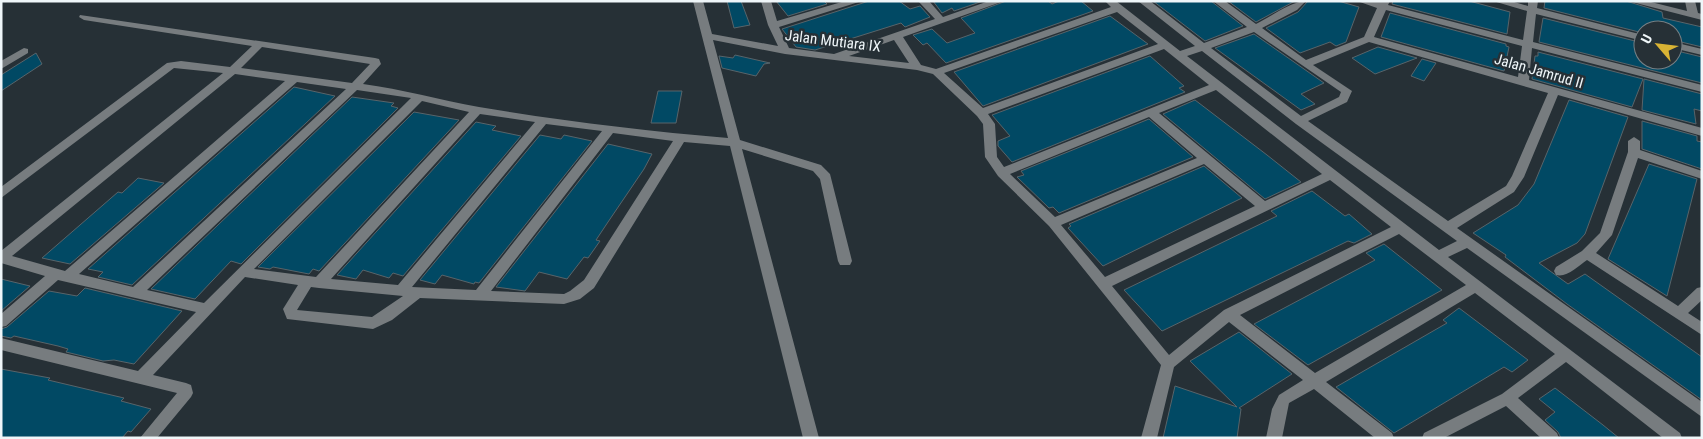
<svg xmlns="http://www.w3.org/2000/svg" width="1703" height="439" font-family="'Roboto Condensed',sans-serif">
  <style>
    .building { fill: #014964; stroke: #58646a }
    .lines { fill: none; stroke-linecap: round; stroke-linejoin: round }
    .minor { fill: #777c7f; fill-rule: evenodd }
    .labels { text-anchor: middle; stroke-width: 5; stroke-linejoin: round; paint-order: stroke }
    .street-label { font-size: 15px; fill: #eff6f9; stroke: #263036 }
  </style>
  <rect width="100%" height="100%" fill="#263036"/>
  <!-- building -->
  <path class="building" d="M727 1H741L750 25 734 28Z
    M776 1H824L827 4 788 16Z
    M869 1H899L910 9 920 6 930 17 905 27 901 23 815 50 796 47 782 29Z
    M933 1H983L954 11 952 8 942 13Z
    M1006 1H1048L1052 4 1059 1H1081L1093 11 946 63 927 43 923 45 913 35 932 29 947 43 975 33 961 18Z
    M1153 1H1211L1243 26 1205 41Z
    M1228 1H1295L1256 22Z
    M1308 1H1338L1359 7 1346 42 1336 46 1330 42 1300 53 1266 28 1298 12Z
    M1393 1H1469L1510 12 1507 34 1392 4Z
    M1545 1H1626L1662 12 1663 18 1702 27V47L1673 40V30H1643V33L1544 8Z
    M1390 13 1506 44V46L1509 47 1504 71 1381 37Z
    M1110 16 1148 44 983 106 954 72Z
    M1543 18 1643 43V60H1673V50L1702 57V83L1539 42Z
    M1254 34 1324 83 1301 94 1315 104 1301 110 1215 48Z
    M1378 47 1417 58 1375 74 1352 58Z
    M1538 52 1643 79 1632 107 1532 79 1535 56H1538Z
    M36 53 42 64 1 91V75Z
    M735 55 770 63 764 64 756 76 722 68 719 56 733 58Z
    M1150 56 1184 86 1179 88 1185 92 1012 162 998 146V141L1010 136 992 115Z
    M1422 59 1436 63 1424 81 1411 76Z
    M1644 79 1702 94V111L1694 109 1696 124 1642 110Z
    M294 87 335 96 132 285 98 277 103 272 88 269Z
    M658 91H682L676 123H651Z
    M352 97 394 103 391 106 398 108 241 264 231 261 195 299 151 289Z
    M1195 100 1267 155 1301 182 1265 199 1163 114Z
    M1569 100 1628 117 1585 234 1577 243 1539 263 1568 284 1585 274 1702 357V400L1567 304 1505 257 1506 255 1473 233 1518 205 1534 184Z
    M414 112 459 120 319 271 313 269 309 274 273 267 270 269 258 267Z
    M1149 119 1193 157 1059 213 1053 207 1049 208 1017 177 1024 175 1021 171Z
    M1642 121 1697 136V141L1702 142V169L1642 149Z
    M476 122 496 126 492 130 521 136 403 276 393 273 389 278 363 270 356 279 337 275Z
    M540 135 561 139 564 135 592 141 479 283 475 282 474 284 442 275 435 284 420 280Z
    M608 144 652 154 644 169 608 222 596 240 600 241 588 258 584 257 567 279 539 272 525 291 496 287Z
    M1649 164 1697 179 1667 296 1608 259Z
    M1204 166 1242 198 1103 266 1068 228 1071 226 1069 224Z
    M138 178 164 183 70 264 42 258 118 192 122 193Z
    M1312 191 1345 216 1349 214 1372 234 1354 243 1348 241 1162 331 1124 290 1277 216 1271 211Z
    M1384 244 1442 290 1308 365 1254 324 1375 260 1366 253Z
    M1 279 30 286 1 311Z
    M85 288 182 311 134 364 114 360 103 361 66 352 68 349 58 346 14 336 11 338 1 336V329L7 327 49 291 77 296Z
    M1459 308 1528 360 1512 372 1504 367 1394 433 1336 387 1447 323 1443 320Z
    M1239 332 1292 374 1239 408 1241 409 1237 438H1163L1175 386 1237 407 1190 361Z
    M1 369 50 378 48 380 124 398 121 401 151 409 131 432 128 431 122 438H1Z
    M1555 388 1603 425 1619 438H1561L1558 432 1545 420 1555 412 1539 399Z"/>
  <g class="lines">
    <!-- minor -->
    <path class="minor" d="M693 1H703L712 34 778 46 768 25 761 1H771L777 21 845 1H862L779 27 789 48 834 54 935 19 918 1H929L943 17 989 1H1004L903 37 921 65 936 69 1111 7 1105 1H1116L1180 51 1195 46 1138 1H1150L1204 43 1247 27 1213 1H1225L1256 24C1271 17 1291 1 1306 1L1297 10 1262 28 1306 60 1364 37 1377 8 1357 1H1390L1388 5 1523 40 1527 11 1493 1H1511L1528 6V1H1538L1537 8 1643 35V41L1536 14 1533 42 1702 85V92L1532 48 1529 80 1702 128V136L1558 95 1524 177 1514 192 1457 228 1702 402V417L1467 248 1448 257 1680 433 1682 438H1663L1566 362 1518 398 1557 433 1559 438H1541L1506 406 1444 438H1422L1424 433 1502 394 1555 354 1475 293 1326 382 1392 433 1394 438H1375L1314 389 1289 403 1282 438H1266L1272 409 1279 395 1303 380 1229 322 1174 367 1157 438H1141L1161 365 1049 226 998 176 985 157 983 124 977 116 933 74 917 70 785 54 713 40 740 140 821 165 830 174 852 261 850 265H840L838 261 820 179 813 171 742 149 819 438H803L730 146 684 142 594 288 580 299 564 304 420 298 392 320 373 329 287 319 283 309 298 285 245 277 153 375 186 383 191 385 193 393 191 397 157 438H140L177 393 1 350V338L138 371 196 312 58 280 6 326 1 327V314L45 276 1 263V251L223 73 174 68 1 198V187L167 63 181 61 230 67 252 46 84 20 79 17 80 15 375 58 379 59 381 64 363 84C402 89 440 100 479 107 561 121 645 131 728 138ZM1386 10 1522 46 1518 77 1374 37ZM1117 12 1158 44 983 108 944 73ZM1254 32 1341 92 1339 97 1301 116 1211 48ZM894 40 909 63 849 56ZM1369 42 1548 93 1512 176 1506 186 1448 221 1308 121 1347 102 1352 91 1313 65ZM262 47 370 64 352 83 241 68ZM1164 49 1209 85 1004 167 997 157 995 124 988 114ZM1202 51 1296 124 1457 241 1439 250 1187 56ZM235 74 285 81 65 271 12 256ZM297 82 346 89 133 287 79 274ZM357 90 411 98 204 303 147 290ZM1216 90 1322 174 1265 201 1159 113ZM422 101 469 112 316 277 254 269ZM480 114 535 122 398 285 331 279ZM1149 117 1197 158 1055 217 1010 174ZM546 124 602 131 476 290 412 287ZM613 133 673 141 584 280 570 291 564 294 491 291ZM1204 164 1255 206 1105 277 1061 225ZM1330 180 1391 227 1224 310 1169 355 1112 286ZM1399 234 1466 285 1315 373 1240 315ZM311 287 319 288 403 296 372 317 297 310Z
      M1628 1H1647L1687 11 1685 1H1695L1698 13 1702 14V20Z
      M1673 42 1702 49V55L1673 48Z
      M24 48 28 49V53L1 69V61Z
      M1634 137 1640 141V150L1702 171V179L1638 158 1612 235 1596 253 1678 306 1697 288 1702 287V300L1688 313 1702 322V335L1587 260C1578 266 1567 278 1556 275L1554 271 1556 267 1582 251 1600 233 1628 152V141Z"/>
  </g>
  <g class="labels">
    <!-- street labels -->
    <g class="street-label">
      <text transform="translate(833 41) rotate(7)" y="5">Jalan Mutiara IX</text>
      <text transform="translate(1539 71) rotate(16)" y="5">Jalan Jamrud II</text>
    </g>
  </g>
  <!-- border -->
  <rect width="1703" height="439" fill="none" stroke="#eff6f9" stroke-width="5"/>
  <!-- north arrow -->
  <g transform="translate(1658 45) rotate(298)"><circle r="24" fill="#263036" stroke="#767f84"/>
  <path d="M0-4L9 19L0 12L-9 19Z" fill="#d9b334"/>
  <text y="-8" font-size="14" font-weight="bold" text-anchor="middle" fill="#eff6f9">U</text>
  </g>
</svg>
